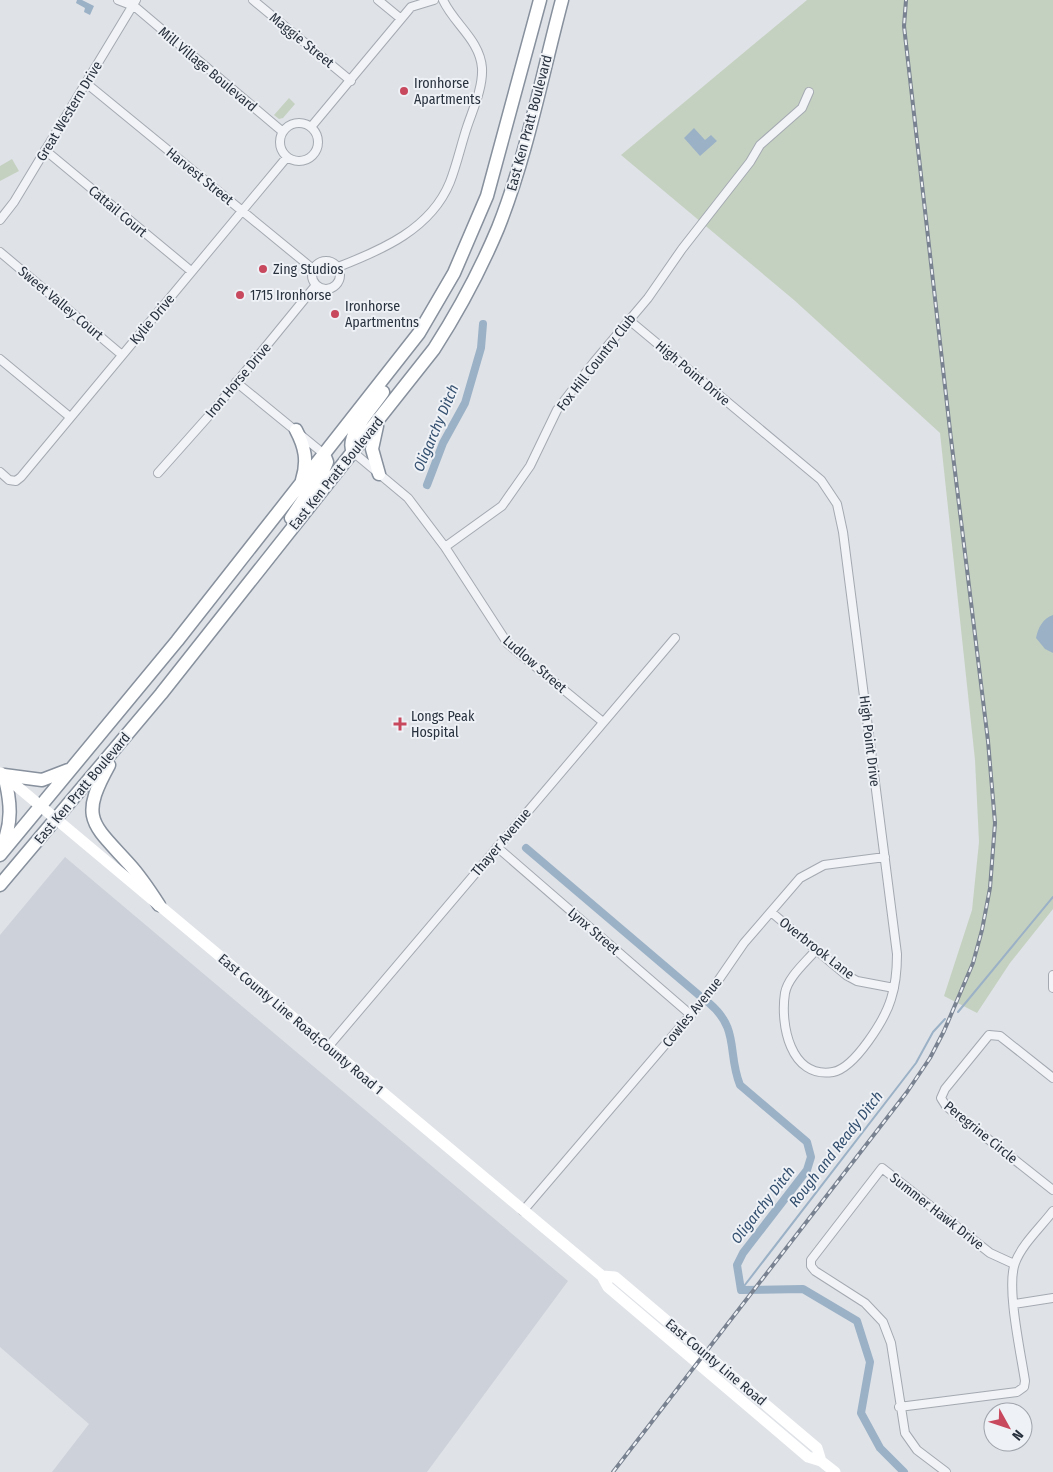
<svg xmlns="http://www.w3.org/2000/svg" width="1053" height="1472" font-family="'Fira Sans Condensed',sans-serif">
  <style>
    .built { fill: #cdd1d9 }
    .green { fill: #c5d1c0 }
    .water { fill: #9bb1c6 }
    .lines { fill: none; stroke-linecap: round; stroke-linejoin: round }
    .stream { stroke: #9bb1c6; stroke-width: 2 }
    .canal { stroke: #9bb1c6; stroke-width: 8 }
    .minor-casing { stroke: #a4a9b1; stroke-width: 10 }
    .trunk-casing { stroke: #87909d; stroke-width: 15 }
    .minor { stroke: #f1f3f6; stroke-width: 8 }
    .secondary { stroke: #fff; stroke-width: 11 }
    .trunk { stroke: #fff; stroke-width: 12 }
    .rail-casing { stroke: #798290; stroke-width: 4 }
    .rail { stroke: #eef1f5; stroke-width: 2; stroke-dasharray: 5.5; stroke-linecap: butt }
    .poi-dot { fill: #c8485e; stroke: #eef1f5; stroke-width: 2 }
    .labels { text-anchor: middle; stroke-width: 4; stroke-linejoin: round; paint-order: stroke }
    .street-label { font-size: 14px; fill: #28313e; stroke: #eef1f5 }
    .poi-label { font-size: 14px; fill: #28313e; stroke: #eef1f5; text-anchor: start }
    .water-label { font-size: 15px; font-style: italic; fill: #345070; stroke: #eef1f5 }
  </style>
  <rect width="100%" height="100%" fill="#dfe2e7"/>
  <!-- built -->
  <path class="built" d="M65 857 568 1281 427 1472H52L89 1424 0 1347V935Z"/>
  <!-- green -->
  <path class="green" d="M807 0H1053V909L1010 963 977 1013 944 996 972 910 979 842 975 760 940 433 794 300 621 155Z
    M289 98 295 104 283 118 279 119 274 115Z
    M12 159 19 171 0 181V166Z"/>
  <!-- water -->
  <path class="water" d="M77 0H82L94 6 90 15 84 12 85 8 76 3Z
    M694 128 705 140 711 135 717 141 700 156 684 138Z
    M1053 615V653L1045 649 1036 638C1038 628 1043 618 1053 615Z"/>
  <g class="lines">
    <!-- stream -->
    <path class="stream" d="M958 1012 1053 897
      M741 1290 916 1063 933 1032 945 1019"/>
    <!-- canal -->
    <path class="canal" d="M427 485 443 443 465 403 481 348 483 324
      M526 848 700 996
      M709 1003C740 1029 727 1053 740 1085L807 1142 811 1157 807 1170 743 1253 737 1265 741 1290 803 1289 857 1321 870 1362 861 1413 880 1448 904 1472"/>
    <!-- minor casing -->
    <g class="minor-casing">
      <path id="minor" d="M118 0 131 5
        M127 0 283 132
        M253 0 351 81
        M378 0 400 18
        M86 83 313 269
        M280 142a19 19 0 1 1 38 0a19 19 0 1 1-38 0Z
        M311 127 411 7 434 0
        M45 150 191 271
        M0 220 14 202 136 0
        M0 252 122 355
        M312 275a14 14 0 1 1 28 0a14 14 0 1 1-28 0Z
        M338 267C382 250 431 229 450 182 457 164 461 145 467 127 473 109 483 88 482 68 480 40 454 24 443 0
        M629 320 821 480 837 504 843 532 897 954C897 969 896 984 891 999 885 1019 855 1068 833 1072 790 1079 780 1024 785 993 788 977 806 962 816 950
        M0 359 70 417
        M236 382 324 454
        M353 452 408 498 445 547 508 644 603 722
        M0 472 9 480 16 481 21 477 287 157
        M158 473 214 410 316 285
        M445 547 502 506 530 466 557 410 594 362 648 298 682 249 750 162 760 145 802 108 809 92
        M497 847 691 1015
        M771 912 846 975 857 981 894 988
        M1053 975V988
        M328 1047 675 638
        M1053 1078 1000 1036 989 1035 945 1089 941 1098 946 1106 1053 1190
        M523 1211 711 991 744 943 800 878 824 865 885 857
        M1014 1304 1053 1298
        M899 1407 1017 1392 1024 1387 1025 1381C1021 1354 1006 1287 1015 1263 1022 1244 1041 1227 1053 1211
        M946 1472 917 1450 905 1433 891 1343 883 1322 865 1303 815 1271 811 1266V1260L882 1168 990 1253 1014 1264"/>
    </g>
    <!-- trunk casing -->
    <g class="trunk-casing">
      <path id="trunk" d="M377 426 372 449 379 474
        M296 430C305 447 308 461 302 480
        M353 452C344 436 374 406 383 392
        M291 518 324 469 327 462 324 454
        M109 765C79 819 92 823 129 864 140 876 150 891 159 905
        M1 849C13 823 11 802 4 775L42 780 68 770
        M0 855 177 641 419 333 454 273 487 196 540 0
        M0 885 161 694 434 349C459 310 480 271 498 228 527 155 542 75 562 0"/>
    </g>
    <!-- minor -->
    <use href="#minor" class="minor"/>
    <!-- secondary -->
    <path class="secondary" d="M1 773 602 1276 608 1287 808 1457 821 1461 835 1472
      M602 1276 615 1277 817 1448 821 1461"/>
    <!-- trunk -->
    <use href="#trunk" class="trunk"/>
    <!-- rail casing -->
    <g class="rail-casing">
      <path id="rail" d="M613 1472 907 1092 930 1058 944 1031 973 963 982 930 990 888 995 823 988 741 951 439 904 26 906 0"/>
    </g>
    <!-- rail -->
    <use href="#rail" class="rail"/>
  </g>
  <!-- markers -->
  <g class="poi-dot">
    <circle cx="404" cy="91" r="5"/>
    <circle cx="263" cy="269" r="5"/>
    <circle cx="240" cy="295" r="5"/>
    <circle cx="335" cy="314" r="5"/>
    <path d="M397.5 716.5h5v5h5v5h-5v5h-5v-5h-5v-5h5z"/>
  </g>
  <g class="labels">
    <!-- street labels -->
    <g class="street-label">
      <text transform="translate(302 40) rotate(39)" y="5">Maggie Street</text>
      <text transform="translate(208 69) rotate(40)" y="5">Mill Village Boulevard</text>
      <text transform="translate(69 111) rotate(-59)" y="5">Great Western Drive</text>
      <text transform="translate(529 123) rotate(-75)" y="5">East Ken Pratt Boulevard</text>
      <text transform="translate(200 176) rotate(39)" y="5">Harvest Street</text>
      <text transform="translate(118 211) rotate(40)" y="5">Cattail Court</text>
      <text transform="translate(61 303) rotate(40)" y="5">Sweet Valley Court</text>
      <text transform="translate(152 319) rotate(-50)" y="5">Kylie Drive</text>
      <text transform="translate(596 362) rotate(-52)" y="5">Fox Hill Country Club</text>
      <text transform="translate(693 373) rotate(40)" y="5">High Point Drive</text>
      <text transform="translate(238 380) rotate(-50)" y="5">Iron Horse Drive</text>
      <text transform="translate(336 473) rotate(-51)" y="5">East Ken Pratt Boulevard</text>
      <text transform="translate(535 664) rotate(41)" y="5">Ludlow Street</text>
      <text transform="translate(870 741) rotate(83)" y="5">High Point Drive</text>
      <text transform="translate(82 788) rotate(-50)" y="5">East Ken Pratt Boulevard</text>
      <text transform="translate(501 842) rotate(-50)" y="5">Thayer Avenue</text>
      <text transform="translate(594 931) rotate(41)" y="5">Lynx Street</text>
      <text transform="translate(817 948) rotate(38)" y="5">Overbrook Lane</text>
      <text transform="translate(692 1012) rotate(-51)" y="5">Cowles Avenue</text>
      <text transform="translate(301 1024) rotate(40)" y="5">East County Line Road;County Road 1</text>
      <text transform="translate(981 1132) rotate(39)" y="5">Peregrine Circle</text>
      <text transform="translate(937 1211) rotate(38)" y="5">Summer Hawk Drive</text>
      <text transform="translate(716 1362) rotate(40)" y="5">East County Line Road</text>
    </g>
    <!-- poi labels -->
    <g class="poi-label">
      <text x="414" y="88">Ironhorse<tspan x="414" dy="16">Apartments</tspan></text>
      <text x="273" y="274">Zing Studios</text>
      <text x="250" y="300">1715 Ironhorse</text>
      <text x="345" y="311">Ironhorse<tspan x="345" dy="16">Apartmentns</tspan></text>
      <text x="411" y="721">Longs Peak<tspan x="411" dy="16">Hospital</tspan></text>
    </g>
    <!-- water labels -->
    <g class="water-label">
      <text transform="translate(436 428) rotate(-67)" y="5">Oligarchy Ditch</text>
      <text transform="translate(836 1149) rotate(-52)" y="5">Rough and Ready Ditch</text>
      <text transform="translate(763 1205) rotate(-52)" y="5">Oligarchy Ditch</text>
    </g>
  </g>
  <!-- north arrow -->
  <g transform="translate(1008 1427) rotate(130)"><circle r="24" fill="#eef1f5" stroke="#9fa4ac"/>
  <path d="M0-4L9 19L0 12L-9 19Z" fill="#c8485e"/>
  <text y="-8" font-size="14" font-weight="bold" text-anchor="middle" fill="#28313e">N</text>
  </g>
</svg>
